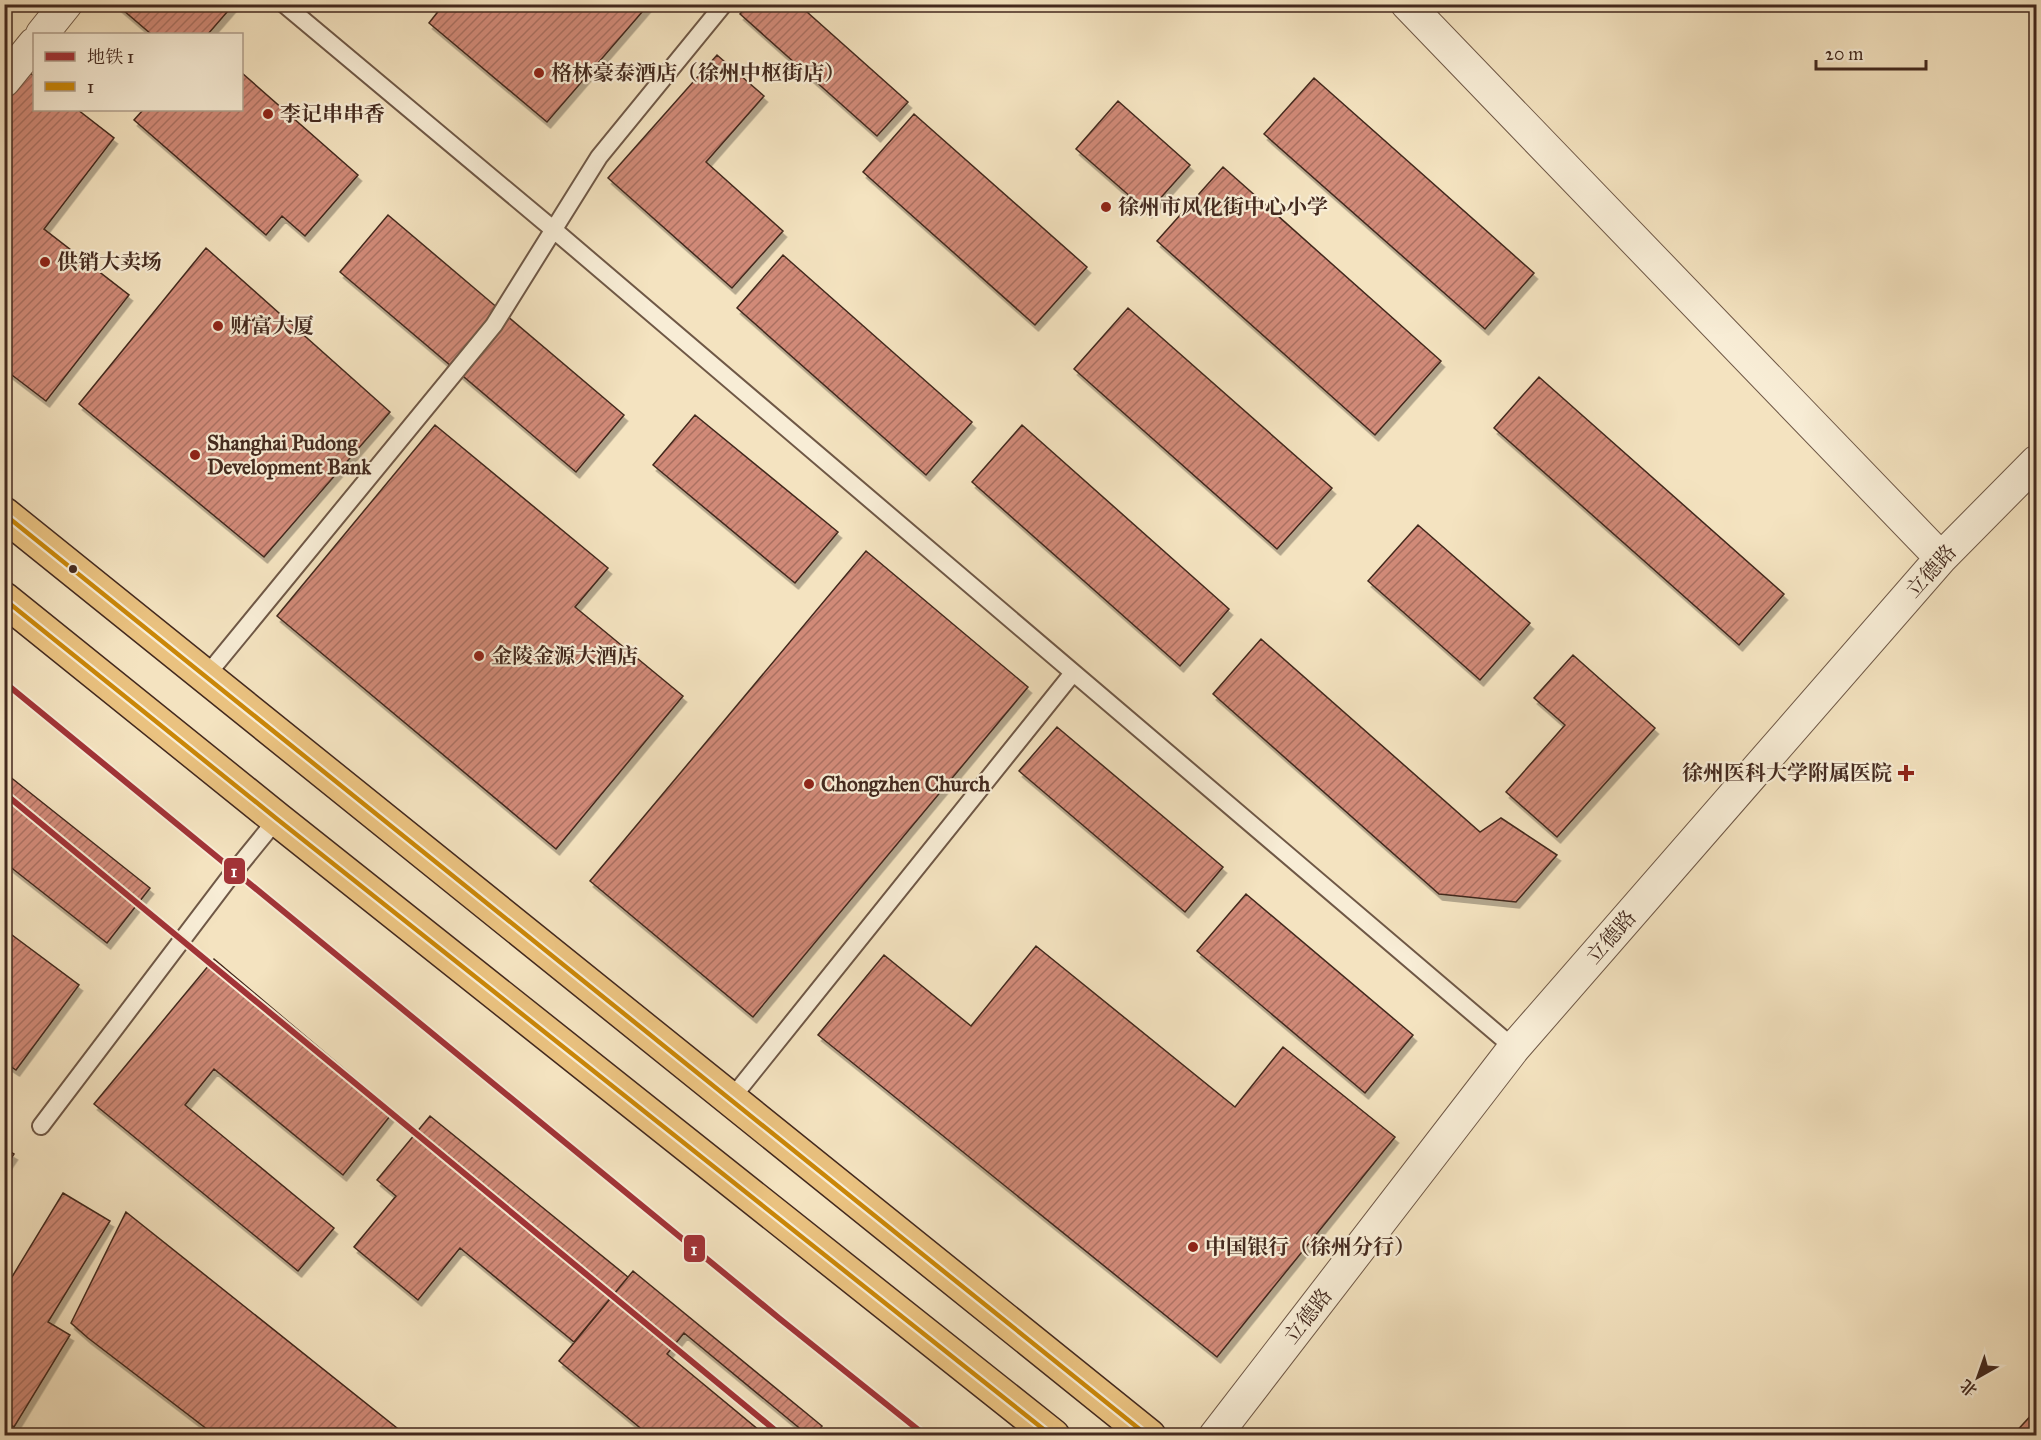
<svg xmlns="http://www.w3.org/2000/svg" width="2041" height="1440" font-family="'IM FELL Great Primer','Noto Serif SC',serif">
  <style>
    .building { fill: url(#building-hatch); stroke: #43291e; stroke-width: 1.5; filter: url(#shadow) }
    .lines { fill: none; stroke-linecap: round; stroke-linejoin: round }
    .lane-casing { stroke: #6f5846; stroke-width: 20 }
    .street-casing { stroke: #6f5846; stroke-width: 34 }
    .primary-casing { stroke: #43291e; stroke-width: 36 }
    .lane { stroke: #f8edd6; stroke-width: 16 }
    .street { stroke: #f8edd6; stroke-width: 32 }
    .primary { stroke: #eac280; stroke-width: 33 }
    .bus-1-casing { stroke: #f8edd6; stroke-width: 9 }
    .bus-1 { stroke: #ca8708; stroke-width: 4.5 }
    .metro-1-casing { stroke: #f8edd6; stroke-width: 10 }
    .metro-1 { stroke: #a23337; stroke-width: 6 }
    .poi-dot { fill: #8f2418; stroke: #f8edd6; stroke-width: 2 }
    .bus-dot { fill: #43291e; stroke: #f8edd6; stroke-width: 2 }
    .labels { text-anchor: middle; stroke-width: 4.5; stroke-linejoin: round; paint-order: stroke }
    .poi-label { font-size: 21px; font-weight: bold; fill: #43291e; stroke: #f8edd6; text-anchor: start }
    .street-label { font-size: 21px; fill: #43291e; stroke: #f8edd6 }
    .line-badge { stroke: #f8edd6; stroke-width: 2 }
    .badge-label { font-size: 16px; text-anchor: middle; font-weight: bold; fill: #fff }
  </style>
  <defs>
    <pattern id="building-hatch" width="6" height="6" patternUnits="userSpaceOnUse" patternTransform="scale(1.5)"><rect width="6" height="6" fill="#d18a78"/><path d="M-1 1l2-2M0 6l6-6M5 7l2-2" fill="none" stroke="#ab7162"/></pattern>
    <filter id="shadow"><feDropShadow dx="3.5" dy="6" stdDeviation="0" flood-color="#0004"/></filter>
  </defs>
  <rect width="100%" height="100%" fill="#f4e3c0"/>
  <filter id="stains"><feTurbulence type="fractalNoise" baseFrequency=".00333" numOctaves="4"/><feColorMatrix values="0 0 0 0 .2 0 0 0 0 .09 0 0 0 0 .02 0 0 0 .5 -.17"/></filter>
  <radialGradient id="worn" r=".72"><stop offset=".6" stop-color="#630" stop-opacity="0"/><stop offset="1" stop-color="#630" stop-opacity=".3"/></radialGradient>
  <!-- building -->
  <path class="building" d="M116 4H234L208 34H151Z
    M444 4H649L547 122 429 23Z
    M749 4H798L908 102 877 136 740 14Z
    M717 55 764 96 706 162 783 231 732 288 608 178Z
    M26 70 34 76V110H78L114 138 44 229 129 295 46 401 4 369V98Z
    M242 73 358 175 305 236 282 216 266 235 134 120 143 110H242Z
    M1314 78 1534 273 1485 329 1264 134Z
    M1118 101 1190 165 1148 212 1076 149Z
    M914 114 1087 267 1035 325 863 172Z
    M1223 167 1441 361 1375 435 1157 241Z
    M388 215 624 415 576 472 340 272Z
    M206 248 390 412 264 557 79 404Z
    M783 255 972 422 926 475 737 308Z
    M1128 308 1332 488 1277 549 1074 369Z
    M1539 377 1784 594 1739 645 1494 428Z
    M695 415 838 532 795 583 653 465Z
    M435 425 608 568 575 607 683 696 556 849 277 616Z
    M1022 425 1229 609 1180 666 972 482Z
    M1418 525 1530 623 1480 680 1368 581Z
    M866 551 1028 687 753 1017 590 881Z
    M1261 639 1480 832 1501 818 1557 855 1516 902 1439 894 1213 694Z
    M1573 655 1655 728 1557 837 1506 792 1565 725 1534 698Z
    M1057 727 1223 867 1185 912 1019 771Z
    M4 772 150 888 107 943 4 862Z
    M1246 894 1413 1035 1365 1093 1197 951Z
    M4 929 79 985 16 1070 4 1062Z
    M1036 946 1235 1107 1283 1047 1395 1137 1217 1357 818 1035 884 955 971 1026Z
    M214 959 394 1111 343 1175 214 1069 185 1105 334 1228 298 1271 94 1104Z
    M430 1116 628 1277 574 1342 460 1248 418 1300 354 1247 396 1196 377 1180Z
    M4 1148 14 1154 4 1169Z
    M63 1193 110 1221 48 1322 70 1335 14 1427 4 1421V1290Z
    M126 1212 407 1436H216L88 1338 71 1323Z
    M633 1271 822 1426 814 1436H809L684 1333 667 1354 766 1436H650L559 1361Z
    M2036 1410V1436H2012Z"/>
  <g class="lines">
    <!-- lane casing -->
    <g class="lane-casing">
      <path id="lane" d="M284 4 554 230 1514 1048
        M206 676 494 325 599 157 724 4
        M731 1099 1073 673
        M41 1126 229 878 277 819"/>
    </g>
    <!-- street casing -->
    <g class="street-casing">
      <path id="street" d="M1407 4 1941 558
        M42 34 66 4
        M4 81 34 44
        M1215 1436 1514 1048 1941 558 2036 462"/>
    </g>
    <!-- primary casing -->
    <g class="primary-casing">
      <path id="primary" d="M4 514 1149 1436
        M4 599 277 819 1053 1436"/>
    </g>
    <!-- lane -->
    <use href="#lane" class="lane"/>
    <!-- street -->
    <use href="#street" class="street"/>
    <!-- primary -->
    <use href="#primary" class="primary"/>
    <!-- bus-1 casing -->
    <g class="bus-1-casing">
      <path id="bus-1" d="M4 514 1148 1436
        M4 599 277 819 1052 1436"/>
    </g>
    <!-- bus-1 -->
    <use href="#bus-1" class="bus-1"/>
    <!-- metro-1 casing -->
    <g class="metro-1-casing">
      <path id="metro-1" d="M4 682 780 1319 926 1436
        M4 793 782 1436"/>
    </g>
    <!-- metro-1 -->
    <use href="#metro-1" class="metro-1"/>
  </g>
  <!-- markers -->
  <g class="poi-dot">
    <circle cx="539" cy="73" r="6"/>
    <circle cx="268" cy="114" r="6"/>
    <circle cx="1106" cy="207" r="6"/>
    <circle cx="45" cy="262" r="6"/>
    <circle cx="218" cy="326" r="6"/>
    <circle cx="195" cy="455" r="6"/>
    <circle cx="479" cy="656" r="6"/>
    <path d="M1903 764h6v6h6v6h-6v6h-6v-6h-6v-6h6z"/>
    <circle cx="809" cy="784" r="6"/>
    <circle cx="1193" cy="1247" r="6"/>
  </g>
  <circle class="bus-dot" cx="73" cy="569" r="5"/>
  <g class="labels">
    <!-- poi labels -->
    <g class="poi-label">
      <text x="551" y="80">格林豪泰酒店（徐州中枢街店）</text>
      <text x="280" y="121">李记串串香</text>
      <text x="1118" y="214">徐州市风化街中心小学</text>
      <text x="57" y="269">供销大卖场</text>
      <text x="230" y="333">财富大厦</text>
      <text x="207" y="450">Shanghai Pudong<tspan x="207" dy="24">Development Bank</tspan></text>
      <text x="491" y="663">金陵金源大酒店</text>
      <text x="1892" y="780" text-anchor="end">徐州医科大学附属医院</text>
      <text x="821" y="791">Chongzhen Church</text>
      <text x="1205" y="1254">中国银行（徐州分行）</text>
    </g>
    <!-- street labels -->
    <g class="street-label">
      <text transform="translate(1931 571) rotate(-48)" y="7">立德路</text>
      <text transform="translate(1611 937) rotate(-49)" y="7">立德路</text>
      <text transform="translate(1308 1316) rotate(-52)" y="7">立德路</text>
    </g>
  </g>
  <g class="line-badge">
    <rect x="223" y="857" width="23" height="28" rx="6" fill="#a23337"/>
    <rect x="683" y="1234" width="23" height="29" rx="6" fill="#a23337"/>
  </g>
  <g class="badge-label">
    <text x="234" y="877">1</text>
    <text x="694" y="1255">1</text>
  </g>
  <!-- margin -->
  <rect width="2041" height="1440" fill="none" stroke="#f4e3c0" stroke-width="24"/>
  <rect x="6" y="6" width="2029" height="1428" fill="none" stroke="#43291e" stroke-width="3"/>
  <rect x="12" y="12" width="2017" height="1416" fill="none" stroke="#43291e" stroke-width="1.5"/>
  <!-- legend -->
  <rect x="33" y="33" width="210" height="78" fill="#f8edd6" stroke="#b09f8c" stroke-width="1.5"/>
  <rect x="45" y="52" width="30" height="9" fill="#a23337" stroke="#b09f8c" stroke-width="1.5"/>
  <text x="87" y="63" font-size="18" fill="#43291e">地铁 1</text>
  <rect x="45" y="82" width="30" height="9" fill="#ca8708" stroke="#b09f8c" stroke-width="1.5"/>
  <text x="87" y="93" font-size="18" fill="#43291e">1</text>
  <!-- north arrow -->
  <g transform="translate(1978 1377) rotate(220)" stroke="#f8edd6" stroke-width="4.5" paint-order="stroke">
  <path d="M0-4.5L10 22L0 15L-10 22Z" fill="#43291e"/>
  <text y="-9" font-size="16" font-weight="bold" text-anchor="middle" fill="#43291e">北</text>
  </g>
  <!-- scale -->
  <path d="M1816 60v9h110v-9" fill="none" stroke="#43291e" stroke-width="3"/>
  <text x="1825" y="60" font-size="18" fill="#43291e" stroke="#f8edd6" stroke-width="4.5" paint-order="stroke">20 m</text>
  <rect width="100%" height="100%" filter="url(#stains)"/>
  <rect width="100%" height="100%" fill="url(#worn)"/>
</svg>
